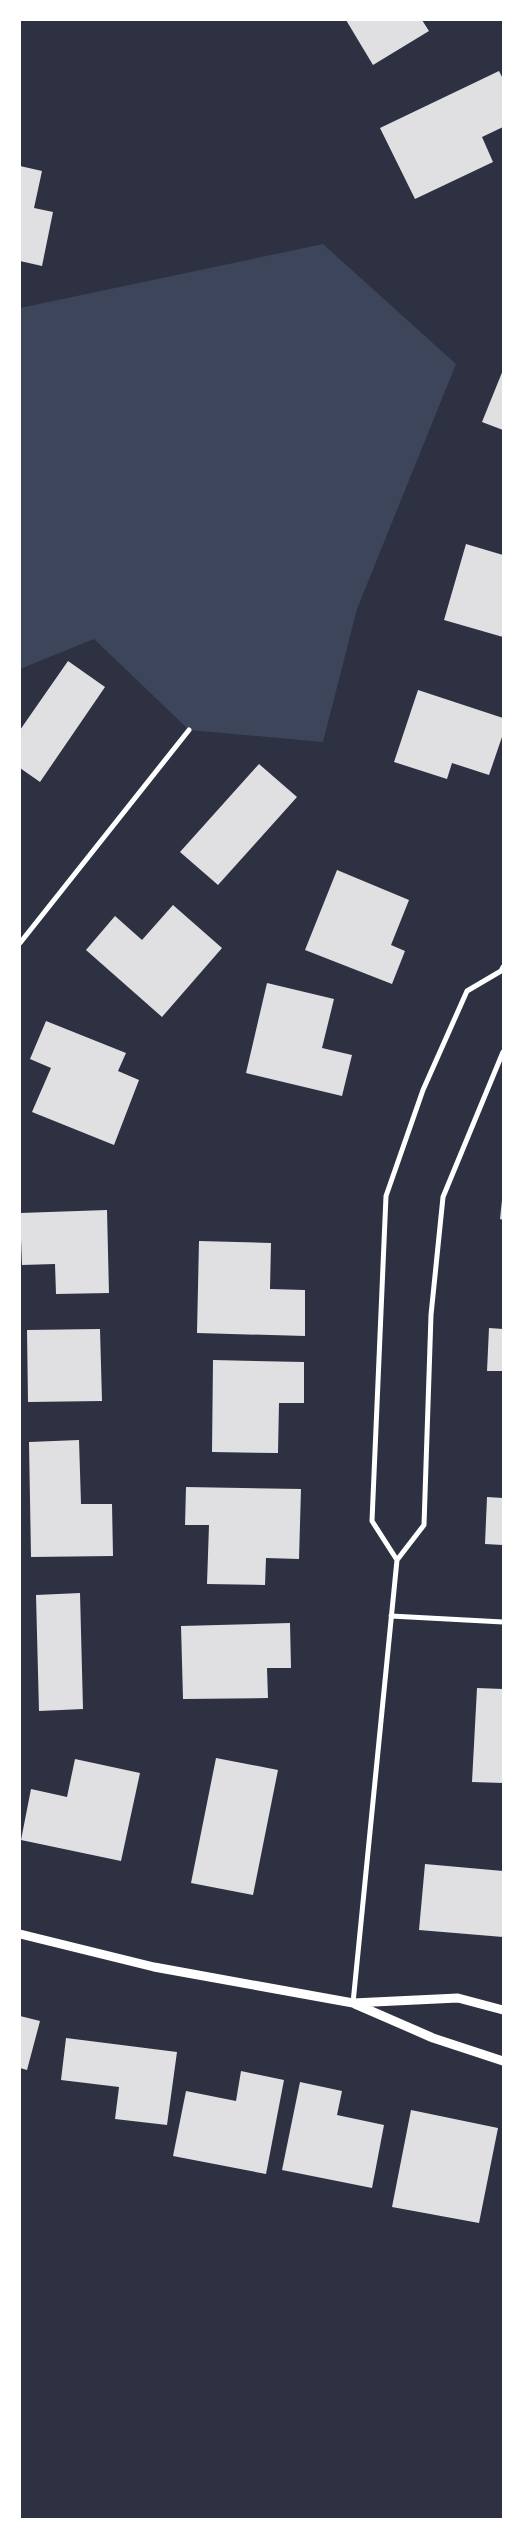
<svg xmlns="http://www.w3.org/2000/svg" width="523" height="2539" font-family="Figtree,sans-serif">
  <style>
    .green { fill: #3c4559 }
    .building { fill: #e0e0e3 }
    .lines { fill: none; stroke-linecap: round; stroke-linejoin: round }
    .minor { stroke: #fff; stroke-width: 5 }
    .tertiary { stroke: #fff; stroke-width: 9 }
  </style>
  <rect width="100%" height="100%" fill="#2d3142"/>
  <!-- green -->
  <path class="green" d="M323 244 456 364 357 609 323 742 189 730 94 639 20 669V308Z"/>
  <!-- building -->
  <path class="building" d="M346 20H422L429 31 373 65Z
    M499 71 503 79V127L482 137 493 162 415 199 380 128Z
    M20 166 42 171 34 208 53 212 42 266 20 261Z
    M503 370V430L482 422Z
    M466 544 503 555V637L444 620Z
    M68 661 105 687 40 782 20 768V730Z
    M418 690 503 718V734L489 775 452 763 447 779 394 762Z
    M259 764 297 797 218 885 180 852Z
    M337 870 409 900 391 945 405 951 392 984 305 950Z
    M173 905 222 948 162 1017 86 950 115 916 142 940Z
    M267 983 334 999 322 1048 352 1055 342 1096 246 1073Z
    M46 1021 126 1053 118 1071 139 1080 114 1145 32 1112 51 1068 30 1059Z
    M502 1200H503V1220L500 1219Z
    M107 1210 109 1293 56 1294 55 1264 22 1265 20 1213Z
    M199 1241 271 1243 270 1289 305 1290V1336L197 1333Z
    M489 1328 503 1329V1371H487Z
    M100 1329 102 1401 28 1402 27 1330Z
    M213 1360 304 1362V1403H279L278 1453 212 1452Z
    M79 1440 81 1504H112L113 1556 31 1557 29 1442Z
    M186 1487 301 1489 299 1559 266 1558 265 1585 207 1584 209 1525H185Z
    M487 1497 503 1498V1545L485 1544Z
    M80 1593 83 1709 39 1711 36 1595Z
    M290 1623 291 1668H267L268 1698 183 1699 181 1626Z
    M477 1688 503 1689V1783L472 1782Z
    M216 1758 278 1770 253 1895 191 1883Z
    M75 1759 140 1773 121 1861 21 1840 31 1789 67 1797Z
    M425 1864 503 1871V1937L419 1930Z
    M20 2016 40 2021 27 2070 20 2068Z
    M66 2038 177 2052 167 2125 115 2119 119 2087 61 2080Z
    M241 2071 284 2080 266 2174 173 2156 186 2091 236 2101Z
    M300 2082 342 2091 337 2115 384 2125 372 2188 282 2170Z
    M411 2110 498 2128 479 2223 392 2207Z"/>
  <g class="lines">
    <!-- minor -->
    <path class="minor" d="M20 943 189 730
      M397 1560 372 1521 386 1196 423 1090 467 991 501 971 503 967
      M391 1616 503 1622
      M353 2003 397 1560 424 1525 431 1315 443 1197 503 1052"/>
    <!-- tertiary -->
    <path class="tertiary" d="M20 1934 154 1967 353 2003 458 1998 503 2010
      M355 2004 433 2038 503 2061"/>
  </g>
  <!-- border -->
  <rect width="523" height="2539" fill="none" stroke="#ffffff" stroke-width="42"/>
</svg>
